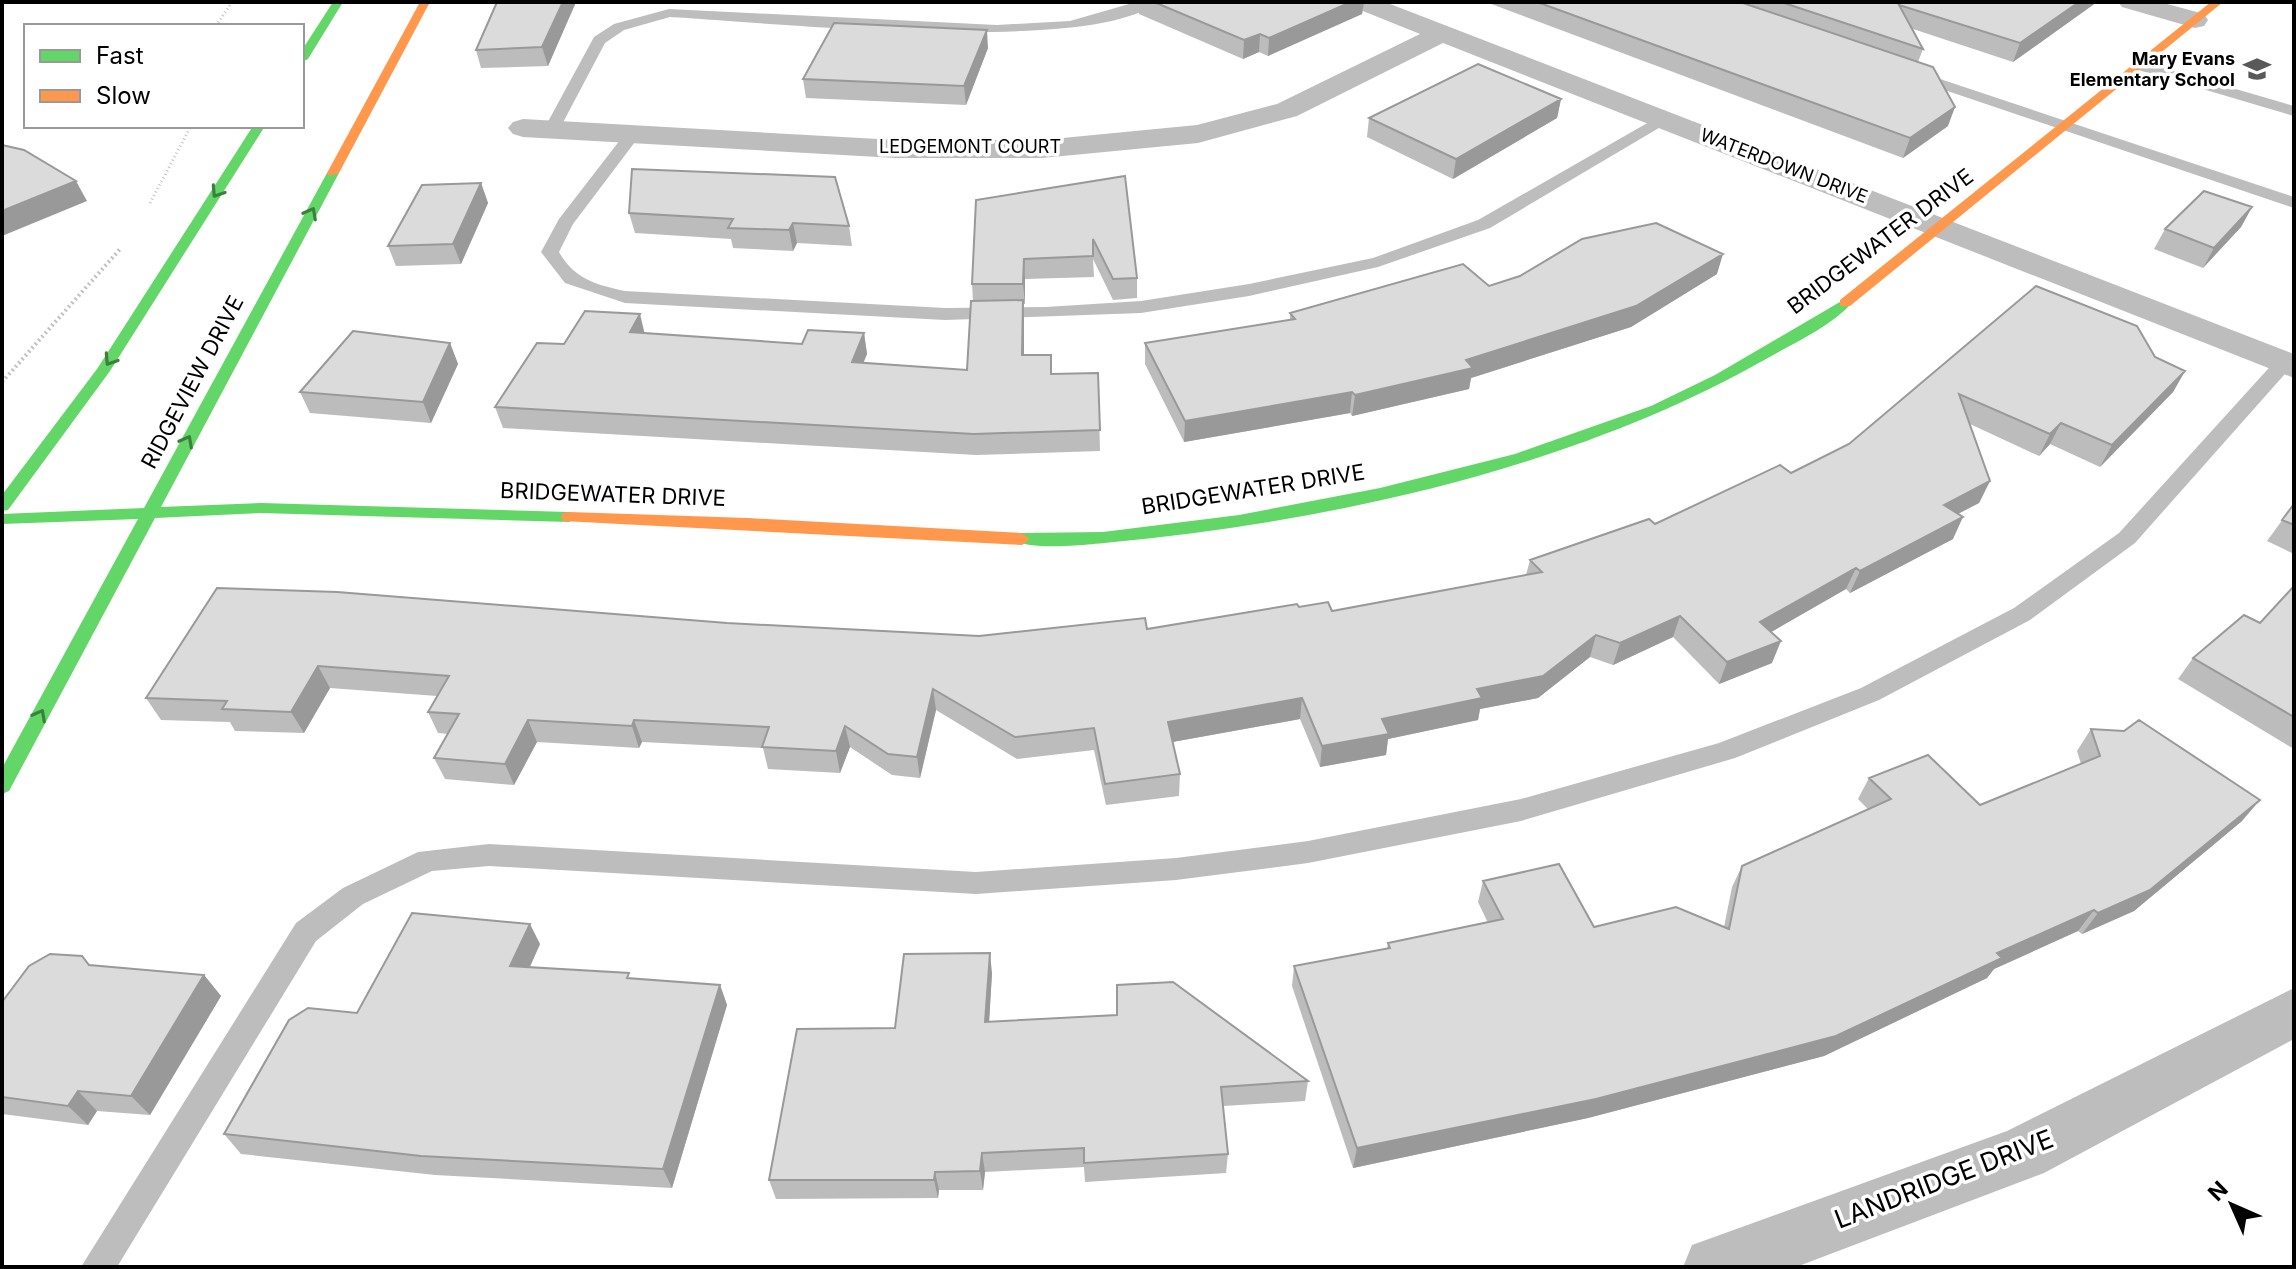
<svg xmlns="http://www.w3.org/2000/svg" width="2296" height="1269" font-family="Inter,sans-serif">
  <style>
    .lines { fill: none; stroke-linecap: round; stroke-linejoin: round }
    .path-far1 { stroke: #c2c2c2; stroke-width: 3; stroke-dasharray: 1 3; stroke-linecap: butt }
    .path { stroke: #c2c2c2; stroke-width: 4; stroke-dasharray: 2 3; stroke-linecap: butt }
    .lane { fill: #bdbdbd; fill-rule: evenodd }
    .street { fill: #bdbdbd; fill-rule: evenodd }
    .fast { fill: #63d668; fill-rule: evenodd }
    .slow { fill: #ff974d; fill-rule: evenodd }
    .wall { fill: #bcbcbc }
    .shaded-wall { fill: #999 }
    .building { fill: #dbdbdb; stroke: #999; stroke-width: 2 }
    .oneway { stroke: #3b803e }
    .labels { text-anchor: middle; stroke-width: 7; stroke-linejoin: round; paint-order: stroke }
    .far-poi-label { font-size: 18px; font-weight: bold; fill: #000; stroke: #fff; text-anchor: end }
    .far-street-label { font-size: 18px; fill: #000; stroke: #fff }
    .street-label { font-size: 22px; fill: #000; stroke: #fff }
    .near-street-label { font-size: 26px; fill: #000; stroke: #fff }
  </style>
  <rect width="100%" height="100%" fill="#fff"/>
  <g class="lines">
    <!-- path-far1 -->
    <path class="path-far1" d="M216 26 232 2
      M150 203 191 126"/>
    <!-- path -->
    <path class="path" d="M2 382 121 248"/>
    <!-- lane -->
    <path class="lane" d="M1136 2H1157C1095 56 762 22 670 17L624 30 605 43 558 132 544 129 594 37 614 24 669 9 997 25 1070 21Z
      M2140 61 2294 106V116L2135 69V63Z
      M1909 72H1919L2294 197V208L1909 78Z
      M1663 114 1671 119 1669 122 1490 228 1378 267 1249 296 1141 313 945 320 625 303 565 283 541 252 559 219 627 131 633 129 641 134 573 224 559 252C574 279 597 285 625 291L945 308 1046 307 1141 301 1249 284 1373 258 1478 220Z
      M2284 357 2294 363 2291 367 2135 543 2030 620 1879 700 1735 758 1521 821 1308 863 1176 880 976 894 489 866 432 871 363 904 316 941 117 1267H81L296 923 343 888 418 852 489 844 976 872 1176 858 1308 841 1521 799 1719 743 1861 688 2014 608 2119 533 2277 359Z"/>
    <!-- street -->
    <path class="street" d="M1349 2H1385L2294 354V378L1443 43 1297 116 1198 143 1042 158H896L523 137 513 134 508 128 513 122 523 119 896 140H1042L1197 125 1277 104 1420 34 1353 7Z
      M2118 2H2160L2204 14 2208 20 2204 26 2195 28 2122 7Z
      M2294 988V1039L2044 1173 1796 1267H1683L1692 1245 2007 1131Z"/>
    <!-- fast -->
    <path class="fast" d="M333 2H343L308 59 302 62V50Z
      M253 126H265L110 371 8 510 2 511V495L97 369Z
      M333 169 339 173 161 507 261 503 569 512 577 517 569 522 261 513 155 518 9 791 2 794V768L138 519 2 524V514L144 508 327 173Z
      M1845 299 1852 303C1830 327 1794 343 1766 359 1574 468 1333 521 1114 542 1095 544 1025 552 1014 539L1022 533 1103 532 1239 515 1380 488 1515 454 1651 406 1715 375Z"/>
    <!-- slow -->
    <path class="slow" d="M420 2H430L339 173 329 176 327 173Z
      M2211 2H2223L1850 306H1840V300Z
      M569 512 748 518 1022 533 1030 539 1022 545 563 521 561 517 563 513Z"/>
  </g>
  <!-- wall -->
  <path class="wall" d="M497 2H576L548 66 481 68 476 50Z
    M1139 2H1364L1362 14 1268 56 1259 52 1243 59 1139 14Z
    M1486 2H2097L2013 62 1913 29 1923 49 1918 62 1948 126 1903 158Z
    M988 48 966 105 806 98 803 79Z
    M1561 99 1557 118 1453 179 1367 137 1369 118Z
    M1125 176 1137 278V298L1113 300 1093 259 1094 277 1025 279V304H1023L1024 355H1051L1052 374 1098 373 1100 451 976 455 503 428 495 407 564 344 645 333 802 344 864 333 867 354 863 363 967 370 973 301 972 284Z
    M481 183 488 203 461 264 396 266 388 246Z
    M2252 207 2241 227 2203 268 2154 249 2165 229Z
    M629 213 849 226 852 246 797 243 793 251 733 248 731 239 635 233Z
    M1717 274 1631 327 1471 378 1469 389 1352 416 1350 413 1184 442 1145 364V343L1290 320V313L1489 286Z
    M2036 286 2155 357 2185 371 2173 392 2100 467 2050 444 2039 456 1970 424 1990 481 1979 503 1958 514 1953 539 1850 593 1846 589 1771 632 1772 663 1719 684 1673 637 1613 665 1590 657 1538 698 1480 709 1478 720 1388 739 1386 755 1320 767 1300 719 1172 742 1180 774 1179 796 1106 805 1094 750 1017 759 936 710 920 778 892 775 850 747 840 773 768 769 763 748 642 742 639 748 537 742 514 785 445 779 434 758 448 734 438 733 428 712 437 696 330 688 304 733 235 731 230 722 161 720 146 698 217 588 727 623 979 636 1147 629 1299 607 1332 611 1526 575 1530 560 1655 524 1791 473 1849 444Z
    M450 343 458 364 431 423 310 413 300 392Z
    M2294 504V554L2267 541Z
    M2294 586V749L2178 679 2193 658 2260 623Z
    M2091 729 2242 821 2134 911 2082 934 2078 931 1994 969 1987 978 1824 1056 1588 1118 1353 1168 1292 986 1294 966 1387 949 1388 943 1488 923 1478 902 1483 881 1594 927H1724L1732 887 1742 866 1868 809 1858 799 1869 778 1980 805 2081 764 2077 751Z
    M540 944 530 967 631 978 720 985 727 1005 672 1188 435 1175 241 1154 224 1134 357 1013Z
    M82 956 90 965 204 975 221 996 150 1115 97 1111 88 1125 2 1114V1002Z
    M992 973 989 1021 1308 1081 1305 1101 1223 1106 1228 1154 1226 1173 1085 1182 1084 1167 985 1172 983 1190H939L938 1198 776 1199 769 1180 895 1028Z"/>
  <!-- shaded-wall -->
  <path class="shaded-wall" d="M563 2H576L548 66 542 47Z
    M1351 2H1364L1362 14 1268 56 1269 38Z
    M2079 2H2097L2013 62 2020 43Z
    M987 30 988 48 966 105 964 86Z
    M1260 34 1259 52 1243 59 1244 40Z
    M1561 99 1557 118 1453 179 1456 159Z
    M1955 107 1948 126 1903 158 1910 138Z
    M76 181 87 201 2 236V211Z
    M481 183 488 203 461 264 453 244Z
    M2252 207 2241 227 2203 268 2214 248Z
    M793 223 797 243 793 251 789 230Z
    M1723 254 1717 274 1631 327 1471 378 1469 389 1352 416 1355 395 1466 360Z
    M1024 259 1025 279V304L1023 284Z
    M1023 300 1024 320V376L1022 355Z
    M640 314 645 335 630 332Z
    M864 333 867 354 855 383 852 362Z
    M450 343 458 364 431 423 423 402Z
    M2185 371 2173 392 2100 467 2112 445Z
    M1352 392 1350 413 1184 442 1185 421Z
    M2061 423 2050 444 2039 456 2050 434Z
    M1990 481 1979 503 1934 526 1944 505Z
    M1963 517 1953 539 1850 593 1860 571Z
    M1856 568 1846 589 1752 643 1760 622Z
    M1680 616 1673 637 1613 665 1620 643Z
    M1596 635 1590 657 1538 698 1480 709 1478 720 1388 739 1386 755 1320 767 1322 746 1382 719 1477 689Z
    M1781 641 1772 663 1719 684 1727 662Z
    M318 666 330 688 304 733 291 712Z
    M933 689 936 710 920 778 917 757Z
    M1302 698 1300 719 1167 743 1168 722Z
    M528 720 537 742 514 785 505 764Z
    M634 720 642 742 639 748 632 726Z
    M845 726 850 747 840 773 836 751Z
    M2260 800 2242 821 2134 911 2082 934 2098 913Z
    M2094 910 2078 931 1994 969 1987 978 1824 1056 1588 1118 1353 1168 1357 1148 1997 953Z
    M530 924 540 944 521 986 510 966Z
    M990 953 992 973 988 1041 985 1022Z
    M204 975 221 996 150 1115 131 1096Z
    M720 985 727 1005 672 1188 663 1169Z
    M78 1091 97 1111 88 1125 68 1106Z
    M982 1153 985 1172 983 1190 980 1171Z
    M935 1172 939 1190 938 1198 934 1180Z"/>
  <!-- building -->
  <path class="building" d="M497 2H563L542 47 476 50Z
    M1154 2H1351L1269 38 1260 34 1244 40Z
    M1537 2H1740L1933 67 1955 107 1910 138Z
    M1781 2H2079L2020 43 1899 5 1923 49Z
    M834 23 987 30 964 86 803 79Z
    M1478 64 1561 99 1456 159 1369 118Z
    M2 145 24 150 76 181 2 211Z
    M632 169 835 177 849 226 793 223 789 230 728 228 733 219 629 213Z
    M1125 176 1137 278 1113 279 1093 239V256L1024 259 1023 284H972L976 200Z
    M481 183 453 244 388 246 422 185Z
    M2204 191 2252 207 2214 248 2165 229Z
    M1656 223 1723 254 1636 306 1466 360 1473 368 1355 395 1352 392 1185 421 1145 343 1295 319 1290 313 1463 264 1489 286 1520 276 1582 239Z
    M2036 286 2137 326 2155 357 2185 371 2112 445 2061 423 2050 434 1959 394 1990 481 1944 505 1963 517 1860 571 1856 568 1760 622 1781 641 1727 662 1680 616 1620 643 1596 635 1543 676 1477 689 1482 698 1382 719 1389 734 1322 746 1302 698 1168 722 1180 774 1105 784 1094 728 1015 737 933 689 917 757 888 754 845 726 836 751 762 747 769 727 634 720 632 726 528 720 505 764 434 758 459 714 428 712 449 676 318 666 291 712 222 709 227 701 146 698 217 588 337 592 727 623 979 636 1145 618 1147 629 1297 604 1299 607 1328 602 1332 611 1542 572 1530 560 1649 519 1655 524 1780 465 1791 473 1849 444Z
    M1023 300 1022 355H1051V374L1098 373 1100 430 974 434 495 407 537 343 564 344 585 311 640 314 630 332 802 344 808 330 864 333 852 362 967 370 971 301Z
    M353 331 450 343 423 402 300 392Z
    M2294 504V525L2282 520Z
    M2294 586V717L2193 658 2244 615 2260 623Z
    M2139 720 2260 800 2150 890 2098 913 2094 910 1997 953 2002 958 1836 1036 1596 1099 1357 1148 1294 966 1390 948 1388 943 1503 919 1483 881 1559 864 1594 927 1676 907 1729 929 1742 866 1891 799 1869 778 1928 755 1980 805 2100 756 2091 729 2124 731Z
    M412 913 530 924 510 966 629 973 627 978 720 985 663 1169 421 1156 224 1134 289 1020 308 1008 357 1013Z
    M990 953 985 1022 1117 1015V985L1173 982 1308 1081 1221 1087 1228 1154 1084 1163V1148L982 1153 980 1171 935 1172 934 1180H769L797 1029 895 1028 904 954Z
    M50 954 82 956 89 965 204 975 131 1096 78 1091 68 1106 2 1097V1002L29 966Z"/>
  <!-- one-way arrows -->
  <defs><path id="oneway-chevron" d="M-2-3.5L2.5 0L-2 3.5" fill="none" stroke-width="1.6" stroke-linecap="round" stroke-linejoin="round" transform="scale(2)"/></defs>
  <g class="oneway">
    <use href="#oneway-chevron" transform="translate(217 192) rotate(123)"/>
    <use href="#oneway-chevron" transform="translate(311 213) rotate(-62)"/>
    <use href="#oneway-chevron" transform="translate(110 360) rotate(123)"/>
    <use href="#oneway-chevron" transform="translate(187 441) rotate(-62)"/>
    <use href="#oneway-chevron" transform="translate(40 715) rotate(-62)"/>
  </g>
  <!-- icons -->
  <defs>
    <g id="school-bare" transform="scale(2.16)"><path d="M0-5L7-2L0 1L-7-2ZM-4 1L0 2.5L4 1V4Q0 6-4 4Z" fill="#595959" stroke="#fff" stroke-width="2.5" paint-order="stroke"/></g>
  </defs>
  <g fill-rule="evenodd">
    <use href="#school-bare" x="2257" y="69"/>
  </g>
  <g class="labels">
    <!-- far-poi labels -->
    <g class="far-poi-label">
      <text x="2235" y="65">Mary Evans<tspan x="2235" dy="21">Elementary School</tspan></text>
    </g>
    <!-- far-street labels -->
    <g class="far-street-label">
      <text x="970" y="153">LEDGEMONT COURT</text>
      <text transform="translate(1784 166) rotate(21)" y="6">WATERDOWN DRIVE</text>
    </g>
    <!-- street labels -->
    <g class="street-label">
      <text transform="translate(1880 241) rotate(-37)" y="8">BRIDGEWATER DRIVE</text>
      <text transform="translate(192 382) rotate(-62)" y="8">RIDGEVIEW DRIVE</text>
      <text transform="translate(1253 489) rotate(-9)" y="8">BRIDGEWATER DRIVE</text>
      <text transform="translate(613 494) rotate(2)" y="8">BRIDGEWATER DRIVE</text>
    </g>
    <!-- near-street labels -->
    <g class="near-street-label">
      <text transform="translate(1944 1179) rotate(-21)" y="9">LANDRIDGE DRIVE</text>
    </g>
  </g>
  <!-- border -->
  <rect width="2296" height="1269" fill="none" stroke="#000000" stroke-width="8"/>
  <!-- legend -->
  <rect x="24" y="24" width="280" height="104" fill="#ffffff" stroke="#999999" stroke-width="2"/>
  <rect x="40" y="50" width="40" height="12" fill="#63d668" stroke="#999999" stroke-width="2"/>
  <text x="96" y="64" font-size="24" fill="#000000">Fast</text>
  <rect x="40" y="90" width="40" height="12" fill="#ff974d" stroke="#999999" stroke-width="2"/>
  <text x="96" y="104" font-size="24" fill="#000000">Slow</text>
  <!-- north arrow -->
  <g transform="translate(2232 1205) rotate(315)" stroke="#ffffff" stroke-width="6" paint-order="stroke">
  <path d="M0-6L14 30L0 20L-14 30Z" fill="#000000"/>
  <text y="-12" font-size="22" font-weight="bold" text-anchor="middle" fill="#000000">N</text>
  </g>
</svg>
